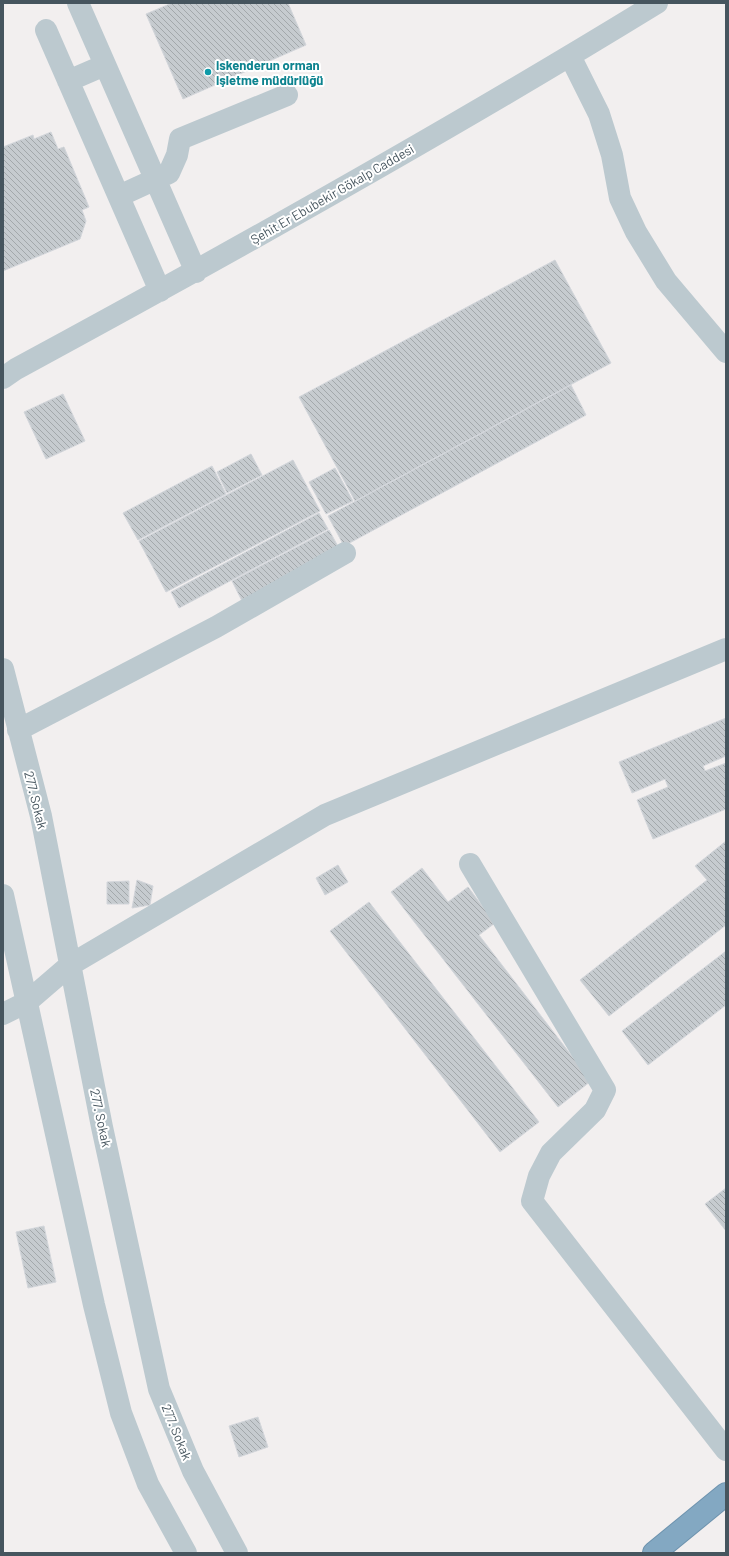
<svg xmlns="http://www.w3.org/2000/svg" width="729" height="1556" font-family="Barlow,sans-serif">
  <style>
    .building { fill: url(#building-back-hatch); stroke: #d3d6db }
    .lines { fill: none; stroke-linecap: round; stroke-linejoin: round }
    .highway-casing { stroke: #6e93ae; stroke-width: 24 }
    .minor { stroke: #bcc9cf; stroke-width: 22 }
    .highway { stroke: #83a8c2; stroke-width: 22 }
    .culture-dot { fill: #0f9aa8; stroke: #fff; stroke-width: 1.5 }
    .labels { text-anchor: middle; stroke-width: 4; stroke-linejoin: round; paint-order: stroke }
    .culture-label { font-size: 13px; font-weight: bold; fill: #0d838f; stroke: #fff; text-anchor: start }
    .street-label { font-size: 13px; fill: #46555e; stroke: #fff }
  </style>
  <defs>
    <pattern id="building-back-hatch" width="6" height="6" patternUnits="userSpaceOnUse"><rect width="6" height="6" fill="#c6cbcf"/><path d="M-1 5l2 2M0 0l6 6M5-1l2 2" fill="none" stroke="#a3a8ab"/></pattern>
  </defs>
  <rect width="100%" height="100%" fill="#f2efef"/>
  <!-- building -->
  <path class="building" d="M172 3H288L306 45 183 99 146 14Z
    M51 132 58 149 64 147 89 207 82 210 86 221 80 239 3 271V147L33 135 34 139Z
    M555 260 611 363 355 501 299 397Z
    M571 385 586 415 344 546 328 516Z
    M63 394 85 441 46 459 24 412Z
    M251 454 262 475 227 493 217 472Z
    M293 460 320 511 166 592 139 541Z
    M212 466 226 494 138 540 123 513Z
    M335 468 353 501 326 514 309 482Z
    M319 513 328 529 179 608 171 592Z
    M329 530 340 550 242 601 232 581Z
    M726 718V756L703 766 705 771 726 763V809L653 839 637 800 668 787 665 779 632 793 619 762Z
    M726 841V925L609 1016 580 980 707 880 695 866Z
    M338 865 348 882 325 895 316 878Z
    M422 868 448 902 468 887 495 923 479 935 591 1081 558 1107 391 892Z
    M137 880 153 886 150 905 132 908Z
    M129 881V904H107V882Z
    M369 902 539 1122 500 1152 330 931Z
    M726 951V1005L648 1065 622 1031Z
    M726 1188V1231L705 1204Z
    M44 1226 56 1282 28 1288 16 1232Z
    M258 1417 268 1447 239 1457 229 1426Z"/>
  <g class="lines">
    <!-- highway casing -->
    <g class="highway-casing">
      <path id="highway" d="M654 1553 726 1494"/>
    </g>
    <!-- minor -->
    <path class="minor" d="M78 3 196 272
      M46 30 160 291
      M570 56 599 114 612 155 620 198 636 232 666 281 726 352
      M68 81 105 65
      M119 196 169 173 177 155 180 139 287 95
      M3 378 16 369C232 252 447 132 657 3
      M3 669 41 816 102 1127 159 1389 193 1471 237 1553
      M18 730 216 627 345 553
      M470 864 605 1090 595 1110 551 1153 539 1176 532 1201 726 1450
      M3 895 94 1305 121 1413 148 1484 186 1553
      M3 1014 27 1002 70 965 325 815 726 649"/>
    <!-- highway -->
    <use href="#highway" class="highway"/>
  </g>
  <!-- markers -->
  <circle class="culture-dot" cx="208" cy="72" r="4"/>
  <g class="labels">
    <!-- culture labels -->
    <g class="culture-label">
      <text x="216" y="70">iskenderun orman<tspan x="216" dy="15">işletme müdürlüğü</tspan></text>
    </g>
    <!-- street labels -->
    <g class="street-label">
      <text transform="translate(332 194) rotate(-30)" y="5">Şehit Er Ebubekir Gökalp Caddesi</text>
      <text transform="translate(36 800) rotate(76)" y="5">277. Sokak</text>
      <text transform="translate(101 1118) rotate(78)" y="5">277. Sokak</text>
      <text transform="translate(177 1432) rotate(68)" y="5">277. Sokak</text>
    </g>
  </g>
  <!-- border -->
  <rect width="729" height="1556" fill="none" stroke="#46555e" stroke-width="8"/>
</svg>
